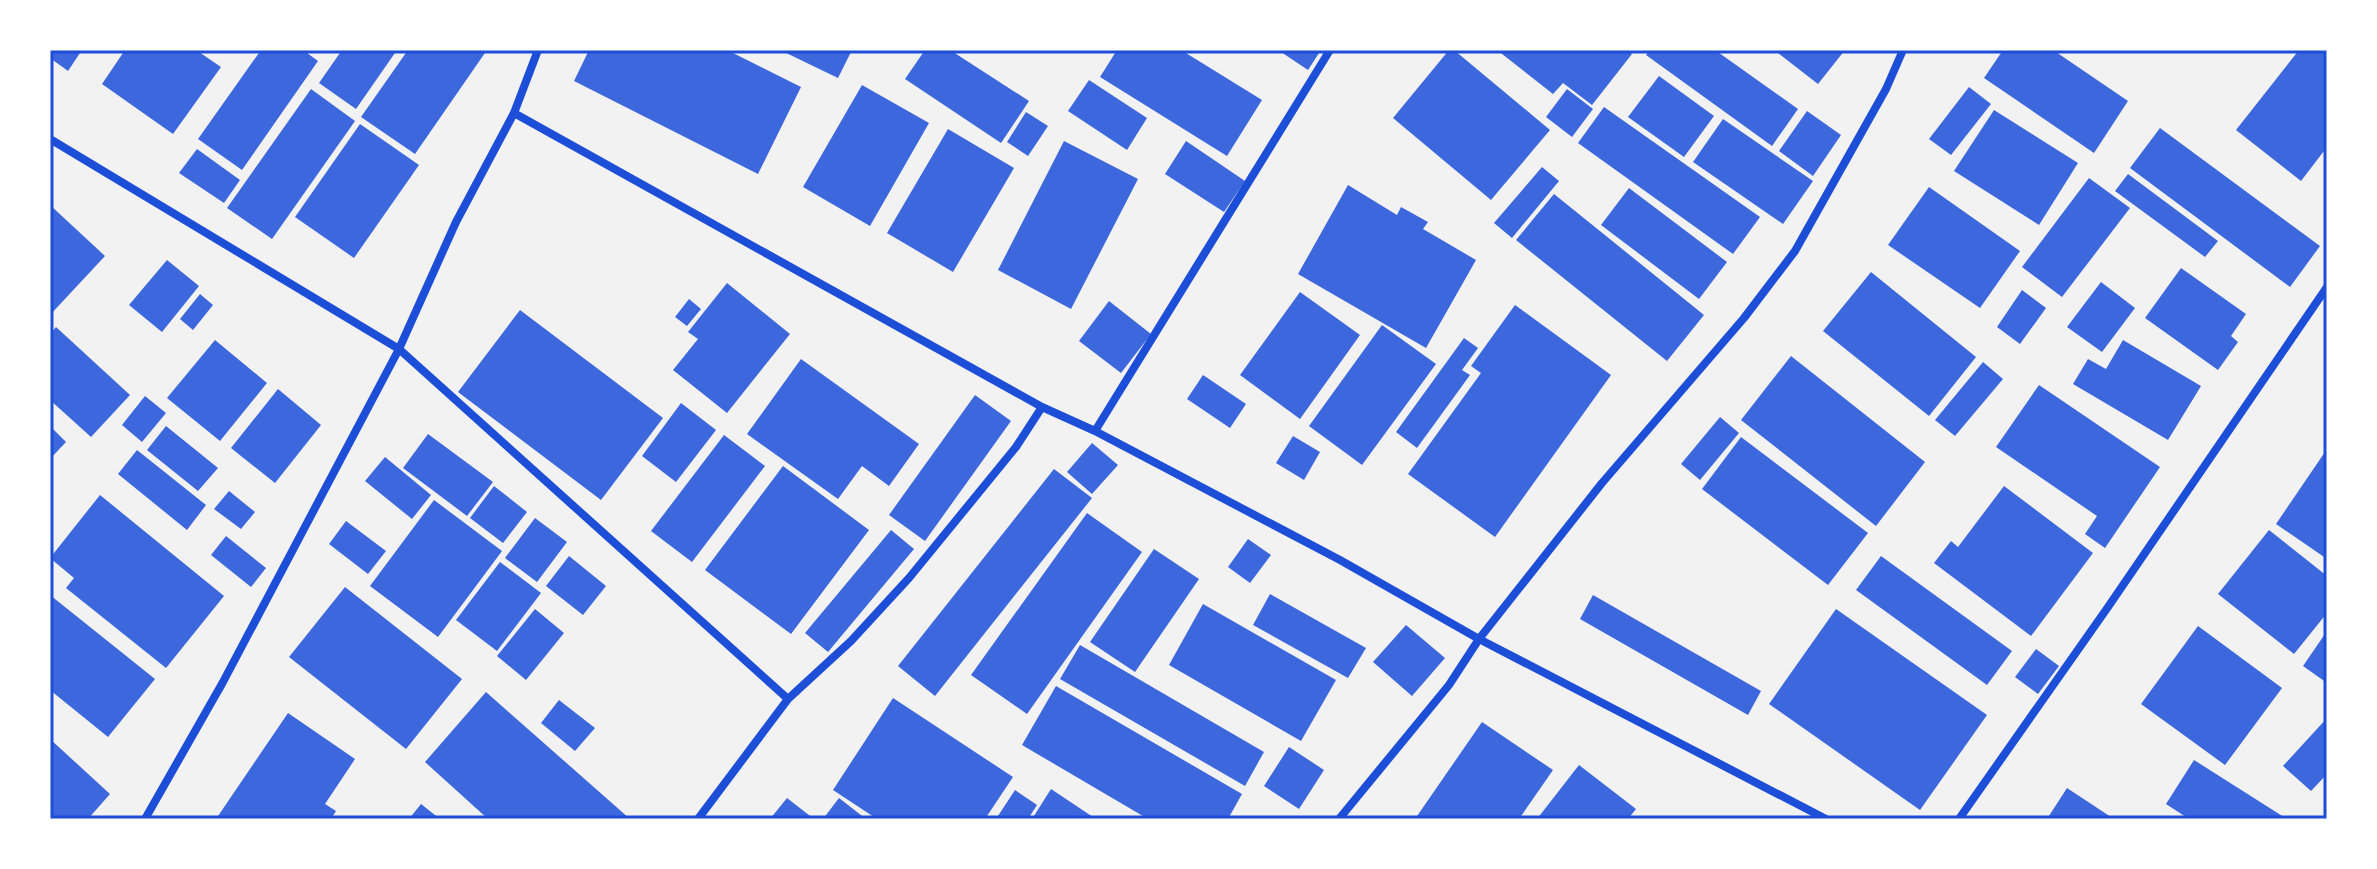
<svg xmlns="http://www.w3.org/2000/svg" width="2377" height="869" font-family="'Roboto Serif',serif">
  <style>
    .building { fill: #3d67dc }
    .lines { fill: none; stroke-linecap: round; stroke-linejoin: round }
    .minor { stroke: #1d4ed8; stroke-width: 8 }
    .neatline { fill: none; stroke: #1d4ed8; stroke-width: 3 }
  </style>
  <rect width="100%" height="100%" fill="#f2f2f2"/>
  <!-- building -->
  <path class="building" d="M50 50H82L68 71 50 58Z
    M125 50H196L221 67 173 134 102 84Z
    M261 50H303L318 61 242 170 198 139Z
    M342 50H397L356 109 319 83Z
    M408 50H487L415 154 361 117Z
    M589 50H727L801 87 758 174 574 81Z
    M780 50H852L838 78Z
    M925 50H950L1029 101 1001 143 905 79Z
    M1117 50H1181L1262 100 1227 156 1100 77Z
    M1278 50H1321L1308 70Z
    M1449 50H1454L1550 130 1491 200 1393 118Z
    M1497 50H1627L1632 54 1592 105 1563 83 1553 94Z
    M1650 50H1715L1798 109 1772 146 1646 55Z
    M1774 50H1845L1818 84Z
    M2003 50H2053L2128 101 2094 153 1984 78Z
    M2299 50H2327V147L2301 181 2236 130Z
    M1659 76 1714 116 1684 157 1628 117Z
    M1089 80 1147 118 1127 150 1068 111Z
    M862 85 929 123 870 226 803 187Z
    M1969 87 1991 104 1951 155 1929 139Z
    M311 89 355 121 272 239 227 208Z
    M1567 89 1593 109 1572 137 1546 117Z
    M1604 107 1760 217 1733 254 1578 143Z
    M1994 110 2078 163 2039 225 1954 171Z
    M1807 111 1841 135 1813 176 1779 151Z
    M1026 112 1048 126 1028 156 1007 142Z
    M1723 119 1813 181 1783 224 1693 162Z
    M360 124 419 165 354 258 295 217Z
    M2160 128 2320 246 2290 287 2130 168Z
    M948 129 1014 168 953 272 887 233Z
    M1064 141 1138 179 1071 309 998 270Z
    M1186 141 1245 181 1224 212 1165 174Z
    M197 149 240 180 224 203 179 173Z
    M1542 167 1559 181 1512 238 1494 223Z
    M2128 174 2218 241 2205 257 2115 191Z
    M2089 178 2130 208 2062 297 2022 267Z
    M1348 185 1397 215 1401 207 1428 222 1423 229 1476 260 1426 348 1298 274Z
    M1929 187 2020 251 1980 308 1888 245Z
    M1629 188 1727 262 1699 299 1601 225Z
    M1554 194 1704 315 1667 361 1516 240Z
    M50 205 105 256 50 315Z
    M167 260 199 286 162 332 129 305Z
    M2181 268 2246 314 2231 336 2238 342 2218 370 2145 318Z
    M1871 272 1976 357 1929 416 1823 331Z
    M2101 282 2135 308 2102 352 2067 327Z
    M727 283 790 334 727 413 673 370 698 339 688 332Z
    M2022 290 2046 308 2020 344 1997 327Z
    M1300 292 1360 335 1300 419 1240 375Z
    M200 294 213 305 193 330 180 319Z
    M689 299 701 309 687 326 675 317Z
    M1109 301 1151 334 1121 373 1079 341Z
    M1515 305 1611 375 1495 537 1408 474 1481 373 1471 366Z
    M520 310 663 418 601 500 458 392Z
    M1382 325 1436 364 1362 465 1309 426Z
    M56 327 130 395 91 437 50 400V334Z
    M1464 338 1478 348 1462 370 1470 375 1417 448 1396 432Z
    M215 340 267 383 220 441 167 398Z
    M2123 340 2201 386 2168 440 2073 384 2088 359 2106 369Z
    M1791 356 1925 462 1876 526 1741 420Z
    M801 359 919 444 889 486 862 466 838 499 747 434Z
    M1983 362 2003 379 1955 436 1935 420Z
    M1203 375 1246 404 1230 428 1187 399Z
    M2039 385 2160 467 2105 548 2085 534 2097 516 1996 447Z
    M278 389 321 425 275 483 231 448Z
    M975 395 1011 421 925 541 889 515Z
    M145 396 166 413 142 442 122 425Z
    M681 403 716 430 676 482 642 456Z
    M1720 417 1739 433 1700 480 1681 464Z
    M50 426 66 442 50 459Z
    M166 426 218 468 198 491 147 450Z
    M428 434 493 482 467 516 403 468Z
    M724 435 765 466 692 562 651 531Z
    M1293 436 1320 452 1304 480 1276 463Z
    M1741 437 1868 533 1828 585 1702 489Z
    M1092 443 1118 465 1092 494 1067 472Z
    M2327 449V559L2276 524Z
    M137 450 206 505 187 530 118 474Z
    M385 457 431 495 412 519 365 481Z
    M783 466 869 530 791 634 705 570Z
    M1054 469 1092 498 935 696 898 666Z
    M494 486 527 512 503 543 470 518Z
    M2004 486 2093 553 2031 636 1934 563 1951 541 1958 547Z
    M229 491 255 512 241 529 214 509Z
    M100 495 224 596 166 668 66 588 74 578 50 558Z
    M434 500 502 551 438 637 370 586Z
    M1087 513 1142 552 1027 714 971 675Z
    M535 518 567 542 537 582 505 558Z
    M346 521 386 551 368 574 329 544Z
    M891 530 914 549 828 652 805 633Z
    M2269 530 2327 576V613L2294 654 2218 594Z
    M226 536 266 568 251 587 211 555Z
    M1248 539 1271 555 1250 583 1228 567Z
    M1154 549 1199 579 1135 672 1090 642Z
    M569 556 606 586 583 615 546 586Z
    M1881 556 2012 651 1987 685 1856 590Z
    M500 562 541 593 497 651 456 620Z
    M345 587 462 679 406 749 289 657Z
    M1270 594 1366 648 1348 678 1253 625Z
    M50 595 155 679 108 737 50 690Z
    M1593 595 1761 691 1748 715 1580 619Z
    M1203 604 1336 680 1301 741 1169 665Z
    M535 609 564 633 526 680 497 656Z
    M1836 609 1987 715 1920 810 1769 704Z
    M1406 625 1445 658 1412 696 1373 662Z
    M2198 626 2282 688 2225 765 2141 704Z
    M2327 631V683L2303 666Z
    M1080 645 1264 752 1245 786 1060 679Z
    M2036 649 2059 666 2038 694 2015 677Z
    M1056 686 1242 794 1228 819H1148L1022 745Z
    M486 692 630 819H488L425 762Z
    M893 698 1013 777 985 819H877L833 790Z
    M559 700 595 728 575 751 541 723Z
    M288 713 355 759 325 804 336 811 331 819H216Z
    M2327 718V774L2311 791 2283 766Z
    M1482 722 1553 770 1519 819H1415Z
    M50 739 110 794 88 819H50Z
    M1289 747 1324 770 1299 809 1264 786Z
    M2194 760 2287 819H2189L2166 804Z
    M1579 765 1636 809 1628 819H1537Z
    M2067 788 2114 819H2047Z
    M1051 789 1096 819H1032Z
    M1015 790 1037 805 1028 819H996Z
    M787 798 814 819H770Z
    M839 798 866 819H823Z
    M421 804 440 819H409Z"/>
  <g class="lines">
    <!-- minor -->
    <path class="minor" d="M514 113 1042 407 1095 431 1340 560 1479 639 1826 819
      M50 139 399 349 788 699
      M1095 431 1330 50
      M145 819 223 682 399 349 456 222 514 113 538 50
      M698 819 788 699 851 641 909 578 1016 447 1042 407
      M1339 819 1449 685 1479 639 1602 483 1744 318 1795 251 1886 89 1903 50
      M1959 819 2108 607 2327 287"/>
  </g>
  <!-- border -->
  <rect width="2377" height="869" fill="none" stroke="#ffffff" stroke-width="104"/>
  <rect x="52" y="52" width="2273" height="765" class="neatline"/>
</svg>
